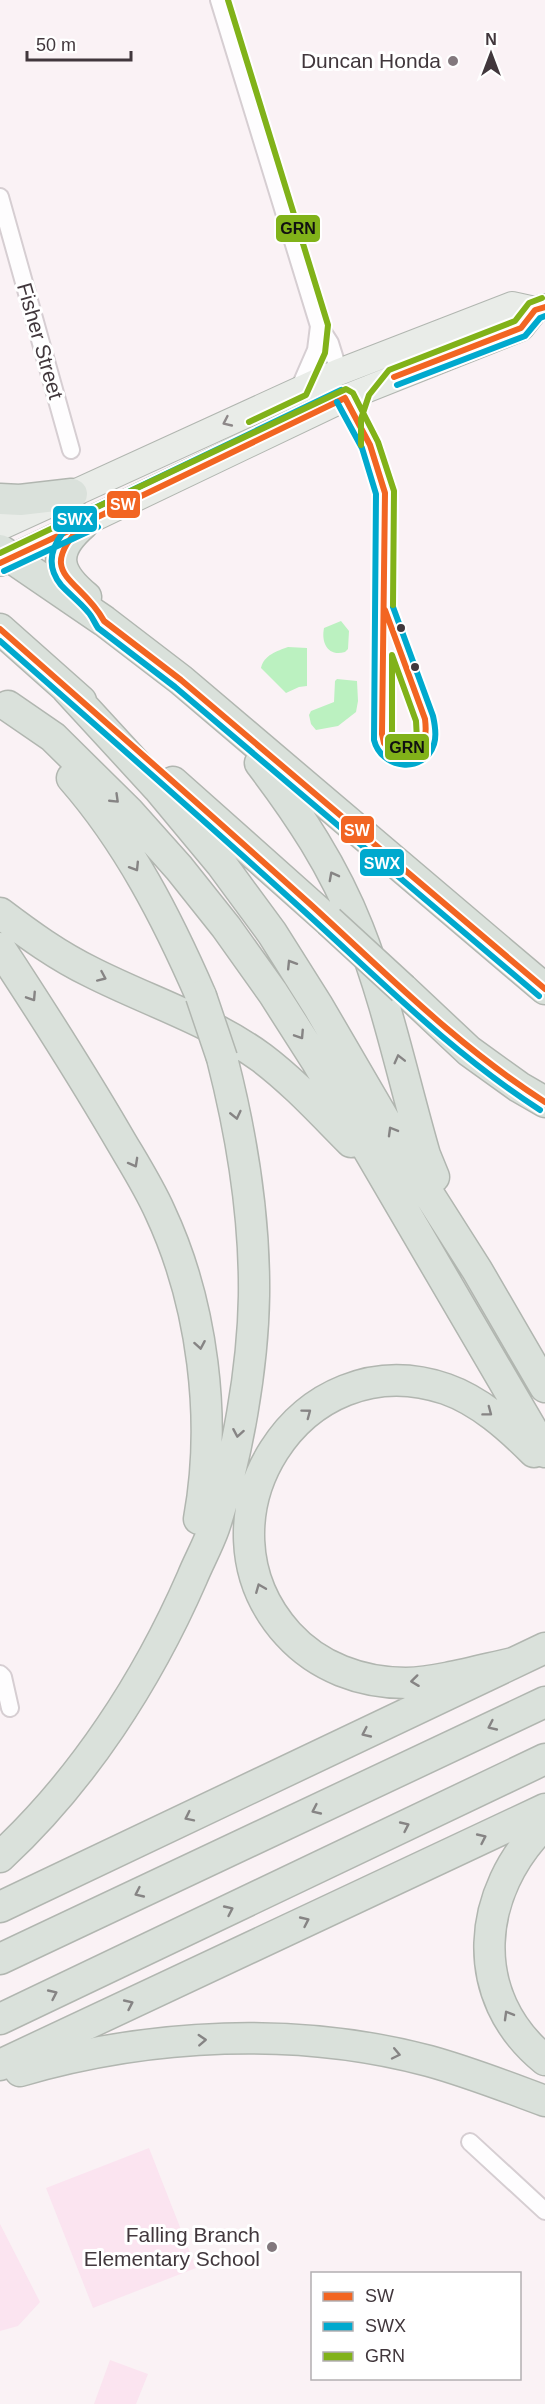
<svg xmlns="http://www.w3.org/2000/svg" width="545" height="2404" font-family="Arial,sans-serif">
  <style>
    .green { fill: #fbe4f0 }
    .water { fill: #bbf1c0 }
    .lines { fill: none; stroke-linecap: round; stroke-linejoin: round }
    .street-casing { stroke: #d6ced2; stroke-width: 20 }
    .primary-casing { stroke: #b1b6b0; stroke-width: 28 }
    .highway-casing { stroke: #b1b6b0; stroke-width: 33 }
    .street { stroke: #fefdfe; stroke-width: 16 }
    .primary { stroke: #e9ece8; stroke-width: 26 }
    .highway { stroke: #dae1db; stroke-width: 30 }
    .highway-bridge-casing { stroke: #b1b6b0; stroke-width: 33; stroke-linecap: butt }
    .highway-bridge { stroke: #dae1db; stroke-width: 30 }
    .bus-1-casing { stroke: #fff; stroke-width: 10 }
    .bus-2-casing { stroke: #fff; stroke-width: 10 }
    .bus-3-casing { stroke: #fff; stroke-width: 10 }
    .bus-1 { stroke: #f26522; stroke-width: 6 }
    .bus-2 { stroke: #00a9ce; stroke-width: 6 }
    .bus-3 { stroke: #81b219; stroke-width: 6 }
    .oneway { stroke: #8d8889 }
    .oneway2 { stroke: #868484 }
    .poi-dot { fill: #82787d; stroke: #fff; stroke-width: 2 }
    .bus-dot { fill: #41373c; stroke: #fff; stroke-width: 2 }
    .labels { text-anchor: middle; stroke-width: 6; stroke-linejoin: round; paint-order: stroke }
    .poi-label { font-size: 21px; fill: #41373c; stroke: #fff; text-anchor: end }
    .street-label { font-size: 21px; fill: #41373c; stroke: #fff }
    .line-badge { stroke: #fff; stroke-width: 2 }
    .badge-label { font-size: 16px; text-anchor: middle; font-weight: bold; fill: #fff }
    .pale-badge-label { font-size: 16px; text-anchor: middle; font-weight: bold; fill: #111 }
  </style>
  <rect width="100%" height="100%" fill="#faf2f5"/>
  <!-- green -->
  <path class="green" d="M149 2148 196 2268 93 2308 46 2188Z
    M0 2224 40 2302 18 2326 0 2331Z
    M110 2360 148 2374 136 2404H94Z"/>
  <!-- water -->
  <path class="water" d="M341 621 349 631 348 649 345 652C328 657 321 643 324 628Z
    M288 647 307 648V686L299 687 286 693 261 668C264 655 277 651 288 647Z
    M337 679 357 681 358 701 356 712 338 726 316 730 311 724 309 715 311 711 334 702 335 681Z"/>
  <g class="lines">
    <!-- street casing -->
    <g class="street-casing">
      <path id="street" d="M219 0 319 326 330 343 339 372
        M0 197 71 450
        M299 389 316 350 319 326
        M0 1674 3 1677 10 1708
        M470 2142 545 2211"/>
    </g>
    <!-- primary casing -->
    <g class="primary-casing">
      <path id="primary" d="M0 527 339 372 512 305 535 310 545 307
        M0 563 345 398 521 328 535 310"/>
    </g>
    <!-- highway casing -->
    <g class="highway-casing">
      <path id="highway" d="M0 499 20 500 72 494
        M83 524C51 552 56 572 86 597
        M0 550 104 621 181 680 545 989
        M0 629 81 701
        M67 689 158 788 222 865 272 933 318 1006 416 1174 477 1270 545 1387
        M8 706 53 737 129 812 179 868 226 927 273 993 317 1062 545 1452
        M260 763C299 814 334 867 358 928 387 1001 403 1079 425 1155L434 1177
        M72 778C128 842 167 918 201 996
        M173 782 329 921
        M0 913C29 935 58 956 91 972 148 1001 210 1020 262 1058 295 1083 322 1113 351 1142
        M0 948C40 1009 79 1070 116 1133 131 1159 148 1185 160 1212 203 1304 217 1420 199 1519
        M403 989 469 1051 519 1087 545 1102
        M513 1663C481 1670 439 1682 406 1683 361 1683 318 1667 288 1634 186 1521 300 1339 446 1389 480 1401 509 1427 534 1452
        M545 1824C476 1891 466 1996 545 2060
        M0 1857C83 1780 147 1681 192 1578 199 1561 208 1545 214 1528 237 1460 253 1367 254 1296 255 1214 242 1136 222 1058
        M0 1907 545 1648
        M0 1959 545 1702
        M0 2019 545 1759
        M0 2065 545 1809
        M20 2071C151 2033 297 2026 429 2061 469 2072 507 2087 545 2101"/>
    </g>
    <!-- street -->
    <use href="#street" class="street"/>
    <!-- primary -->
    <use href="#primary" class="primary"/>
    <!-- highway -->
    <use href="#highway" class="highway"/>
    <!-- highway-bridge casing -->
    <g class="highway-bridge-casing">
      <path id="highway-bridge" d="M329 921 403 989
        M201 996 222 1058"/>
    </g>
    <!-- highway-bridge -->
    <use href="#highway-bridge" class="highway-bridge"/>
    <!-- bus-1 casing -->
    <g class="bus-1-casing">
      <path id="bus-1" d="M394 377 521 328 535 310 545 307
        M345 398 83 524C33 576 80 577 104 621L181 680 545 989
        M345 398 370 445 385 493 382 734 384 743 391 752C420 767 428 743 425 719L385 610
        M0 563 94 519
        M0 629C103 720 207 811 309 903 386 973 457 1046 545 1102"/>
    </g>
    <!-- bus-2 casing -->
    <g class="bus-2-casing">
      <path id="bus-2" d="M397 385 525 336 540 318 545 316
        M341 390 78 516C58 535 40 559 61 585 69 594 80 602 88 612 92 616 94 622 98 628L175 687 539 996
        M337 402 362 448 376 494 374 740C381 769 424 775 434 744 437 735 435 725 433 716L393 607
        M4 571 98 527
        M0 641C102 731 204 820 305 912 381 981 453 1054 540 1110"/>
    </g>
    <!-- bus-3 casing -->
    <g class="bus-3-casing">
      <path id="bus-3" d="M228 0 328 325 325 353 306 395 249 422
        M361 445V419L369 395 389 370 515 321 529 303 542 298
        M0 553 346 389 353 393 378 442 394 491 393 605
        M392 655 416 721 417 740 407 747 396 745 392 737Z"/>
    </g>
    <!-- bus-1 -->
    <use href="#bus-1" class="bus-1"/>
    <!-- bus-2 -->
    <use href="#bus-2" class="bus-2"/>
    <!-- bus-3 -->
    <use href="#bus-3" class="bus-3"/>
  </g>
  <!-- one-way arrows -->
  <defs><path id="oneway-chevron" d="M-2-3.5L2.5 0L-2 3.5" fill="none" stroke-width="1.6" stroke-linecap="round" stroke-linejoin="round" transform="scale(1.5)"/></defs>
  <use class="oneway" href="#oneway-chevron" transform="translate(227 422) rotate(155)"/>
  <g class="oneway2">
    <use href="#oneway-chevron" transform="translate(115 799) rotate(44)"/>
    <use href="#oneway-chevron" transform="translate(135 867) rotate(58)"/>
    <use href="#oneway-chevron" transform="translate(333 876) rotate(-118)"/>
    <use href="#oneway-chevron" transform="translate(291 964) rotate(-122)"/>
    <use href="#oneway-chevron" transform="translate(102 977) rotate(24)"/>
    <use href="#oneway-chevron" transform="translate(32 997) rotate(57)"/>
    <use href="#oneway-chevron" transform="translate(300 1035) rotate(57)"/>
    <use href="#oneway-chevron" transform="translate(399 1059) rotate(-104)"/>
    <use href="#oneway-chevron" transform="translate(236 1115) rotate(77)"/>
    <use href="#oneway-chevron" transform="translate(392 1131) rotate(-120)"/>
    <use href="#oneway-chevron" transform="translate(134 1163) rotate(61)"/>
    <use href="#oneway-chevron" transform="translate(200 1345) rotate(80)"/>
    <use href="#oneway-chevron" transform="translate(488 1412) rotate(37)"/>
    <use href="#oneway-chevron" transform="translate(307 1413) rotate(-37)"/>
    <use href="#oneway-chevron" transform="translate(238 1433) rotate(100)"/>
    <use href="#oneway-chevron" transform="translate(260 1588) rotate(-112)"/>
    <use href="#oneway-chevron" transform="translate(415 1681) rotate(173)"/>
    <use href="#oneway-chevron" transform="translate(492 1726) rotate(155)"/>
    <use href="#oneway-chevron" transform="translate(366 1733) rotate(155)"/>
    <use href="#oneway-chevron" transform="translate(316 1810) rotate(155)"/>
    <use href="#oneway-chevron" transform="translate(189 1817) rotate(154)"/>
    <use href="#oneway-chevron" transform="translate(405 1826) rotate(-25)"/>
    <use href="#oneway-chevron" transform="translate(482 1838) rotate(-25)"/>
    <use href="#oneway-chevron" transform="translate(139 1893) rotate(155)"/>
    <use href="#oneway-chevron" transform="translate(229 1910) rotate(-25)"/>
    <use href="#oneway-chevron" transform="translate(305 1921) rotate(-25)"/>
    <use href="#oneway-chevron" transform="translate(53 1994) rotate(-25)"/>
    <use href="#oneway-chevron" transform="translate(129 2004) rotate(-25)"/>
    <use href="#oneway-chevron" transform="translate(508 2015) rotate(-120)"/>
    <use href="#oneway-chevron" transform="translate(202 2040) rotate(-3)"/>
    <use href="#oneway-chevron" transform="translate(396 2054) rotate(12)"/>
  </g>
  <!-- markers -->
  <g class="poi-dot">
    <circle cx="453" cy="61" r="6"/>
    <circle cx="272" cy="2247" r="6"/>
  </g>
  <g class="bus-dot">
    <circle cx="401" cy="628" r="5"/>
    <circle cx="415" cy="667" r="5"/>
  </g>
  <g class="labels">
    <!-- poi labels -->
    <g class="poi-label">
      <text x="441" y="68">Duncan Honda</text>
      <text x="260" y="2242">Falling Branch<tspan x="260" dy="24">Elementary School</tspan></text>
    </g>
    <!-- street labels -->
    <g class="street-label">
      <text transform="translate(40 341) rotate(74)" y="7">Fisher Street</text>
    </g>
  </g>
  <g class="line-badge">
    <rect x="275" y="214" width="46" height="29" rx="6" fill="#81b219"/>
    <rect x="106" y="490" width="35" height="29" rx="6" fill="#f26522"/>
    <rect x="52" y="505" width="46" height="28" rx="6" fill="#00a9ce"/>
    <rect x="384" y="733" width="46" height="28" rx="6" fill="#81b219"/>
    <rect x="340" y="815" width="35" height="29" rx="6" fill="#f26522"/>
    <rect x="359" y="848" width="46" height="29" rx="6" fill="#00a9ce"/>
  </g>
  <g class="badge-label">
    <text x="123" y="510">SW</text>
    <text x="75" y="525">SWX</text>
    <text x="357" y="836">SW</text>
    <text x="382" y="869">SWX</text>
  </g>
  <g class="pale-badge-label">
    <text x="298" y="234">GRN</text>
    <text x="407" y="753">GRN</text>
  </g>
  <!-- legend -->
  <rect x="311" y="2272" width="210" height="108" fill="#ffffff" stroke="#b3afb1" stroke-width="1.5"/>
  <rect x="323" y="2292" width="30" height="9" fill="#f26522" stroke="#b3afb1" stroke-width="1.5"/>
  <text x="365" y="2302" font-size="18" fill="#41373c">SW</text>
  <rect x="323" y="2322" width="30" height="9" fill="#00a9ce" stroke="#b3afb1" stroke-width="1.5"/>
  <text x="365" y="2332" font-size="18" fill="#41373c">SWX</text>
  <rect x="323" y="2352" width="30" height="9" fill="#81b219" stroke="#b3afb1" stroke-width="1.5"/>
  <text x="365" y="2362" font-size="18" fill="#41373c">GRN</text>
  <!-- north arrow -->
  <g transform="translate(491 54)" stroke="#ffffff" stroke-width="4.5" paint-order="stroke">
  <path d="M0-4.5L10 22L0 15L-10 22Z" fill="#41373c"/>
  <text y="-9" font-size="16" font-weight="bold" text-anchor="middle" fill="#41373c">N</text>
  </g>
  <!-- scale -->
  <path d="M27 51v9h104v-9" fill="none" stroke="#41373c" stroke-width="3"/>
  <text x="36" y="51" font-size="18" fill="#41373c" stroke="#ffffff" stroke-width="4.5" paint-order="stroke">50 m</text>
</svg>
